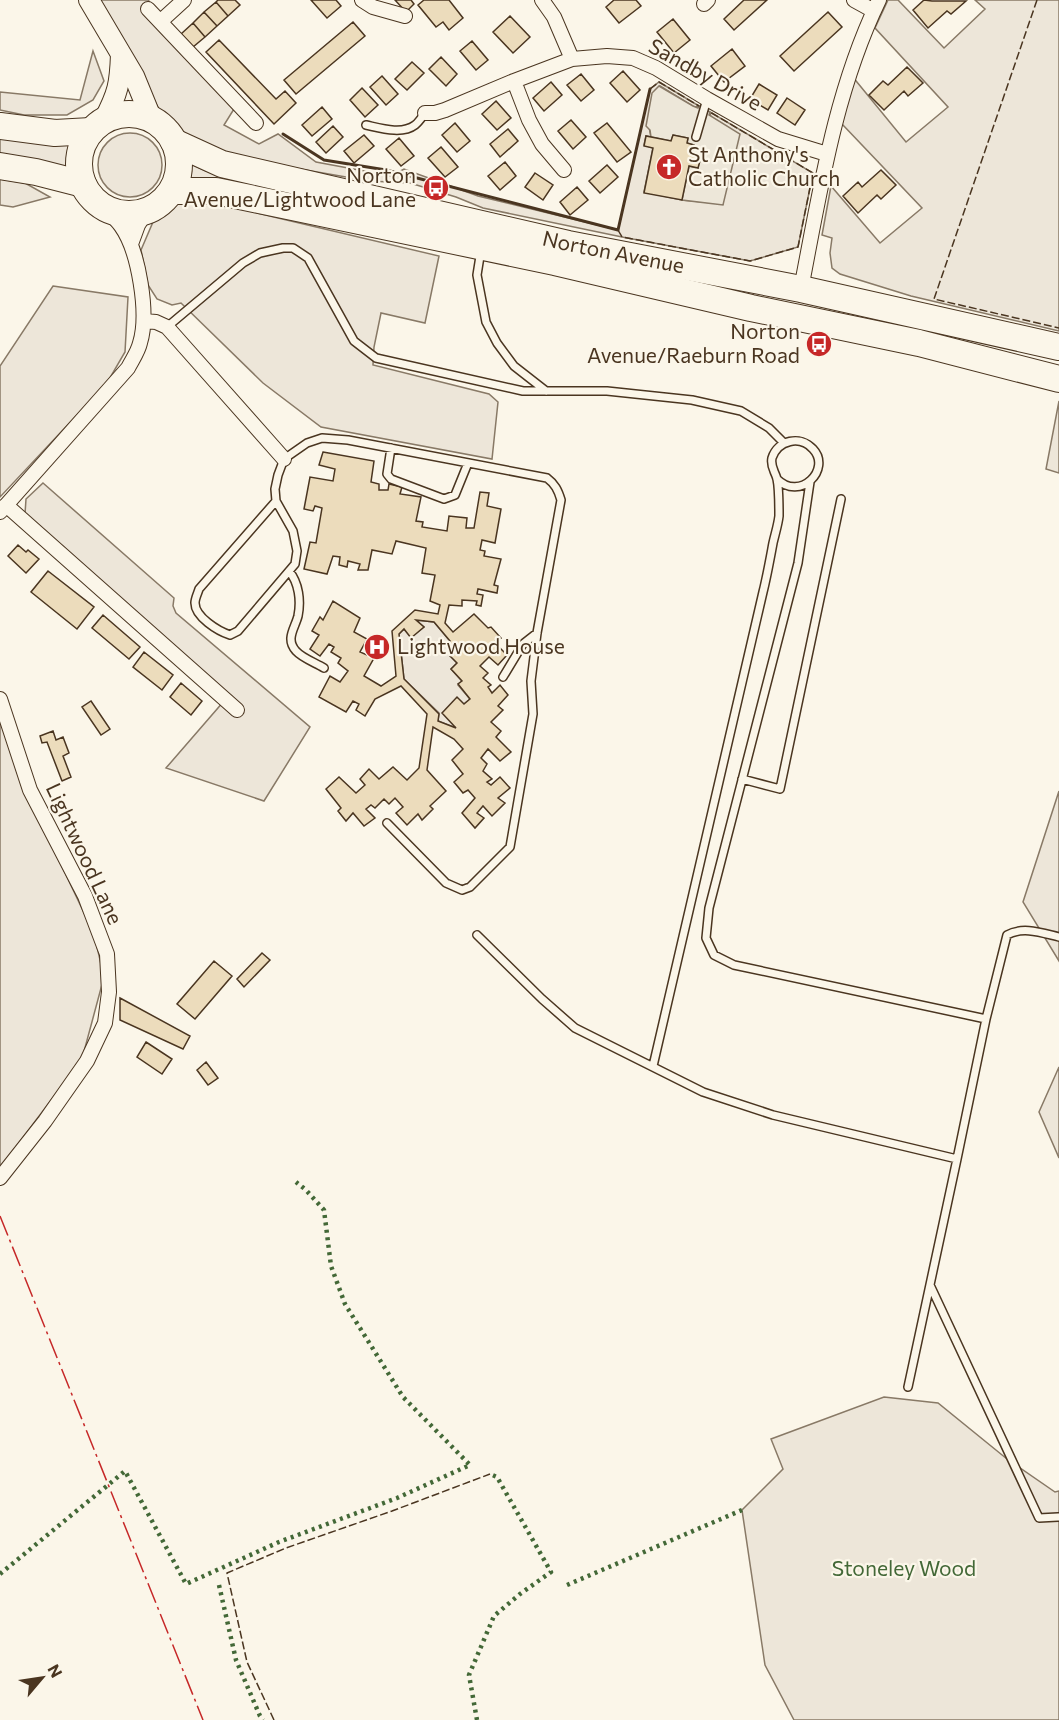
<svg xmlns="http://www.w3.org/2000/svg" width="1059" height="1720" font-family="Commissioner,sans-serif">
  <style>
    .green { fill: #ede6d9; stroke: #887966; stroke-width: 1.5 }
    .parking { fill: #ede7d9; stroke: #887966; stroke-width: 1.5 }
    .building { fill: #ecdcbc; stroke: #4a3520; stroke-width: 1.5; fill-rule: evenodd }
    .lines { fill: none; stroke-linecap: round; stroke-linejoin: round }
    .lane-casing { stroke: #4a3520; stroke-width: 10 }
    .street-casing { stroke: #4a3520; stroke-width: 16 }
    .secondary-casing { stroke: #4a3520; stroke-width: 22 }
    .highway-casing { stroke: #4a3520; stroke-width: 28 }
    .lane { stroke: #fbf6e9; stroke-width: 7 }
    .street { stroke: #fbf6e9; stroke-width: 14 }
    .secondary { stroke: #fbf6e9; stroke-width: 20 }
    .highway { stroke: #fbf6e9; stroke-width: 26 }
    .hedge { stroke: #436837; stroke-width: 4.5; stroke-dasharray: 3 4.5; stroke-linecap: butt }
    .fence { stroke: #4a3520; stroke-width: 1.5; stroke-dasharray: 8 3; stroke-linecap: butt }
    .wall { stroke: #4a3520; stroke-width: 3 }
    .power { stroke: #c62828; stroke-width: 1.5; stroke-dasharray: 21 4.5 3 4.5; stroke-linecap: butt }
    .labels { text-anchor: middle; stroke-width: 4.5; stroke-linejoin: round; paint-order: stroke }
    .street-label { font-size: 21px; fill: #4a3520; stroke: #fbf6e9 }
    .poi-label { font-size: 21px; fill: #4a3520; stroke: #fbf6e9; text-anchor: start }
    .park-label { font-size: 21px; fill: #436837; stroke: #fbf6e9 }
  </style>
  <rect width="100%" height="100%" fill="#fbf6e9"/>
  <!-- green -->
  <path class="green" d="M98 0H148L157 10 234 109 224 125 259 144 278 134 316 162 391 176 404 169 478 196 618 230 650 89 659 82 699 106 694 107 660 86 649 127 651 137 646 136 644 145 653 148 644 192 682 200 723 204 710 112 813 173 798 247 750 261 622 237 483 208 456 197 410 183 369 181 242 159 188 141 162 115 133 60Z
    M888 0H898L944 48 985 9 975 0H1059V331L911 296 840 274 832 268 830 253 832 238 822 235 831 186 880 243 922 208 842 124 852 76 906 142 948 107 875 28Z
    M93 51 104 81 93 100 67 115H24L0 110V92L80 100Z
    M98 165a32 32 0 1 1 64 0a32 32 0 1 1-64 0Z
    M0 136 60 144 75 145 72 151 71 172 0 157Z
    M187 162 206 171 342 202 340 211 184 181Z
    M0 179 25 183 50 197 13 207 0 205Z
    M197 197 220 200 257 213 439 256 425 323 381 313 374 347 373 365 489 394 498 402 492 459 321 427 263 383 181 303 172 305 157 299 148 285 141 250 153 222 171 206Z
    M53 286 128 297 125 352 107 383 0 497V366Z
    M1059 401V473L1046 469Z
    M43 483 174 598 173 606 176 613 310 727 264 801 166 768 224 701 25 514 26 499Z
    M416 620 434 622 450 641 454 653 451 656 457 663 451 669 462 681 458 685 470 699 464 704 456 728 438 721 439 713 404 679 399 634 404 629 411 637 424 627Z
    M0 720 21 780 94 934 104 977 82 1059 0 1168Z
    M1059 791V961L1023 902Z
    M1059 1067V1158L1039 1112Z
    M884 1397 938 1403 1007 1459 1055 1492 1059 1491V1720H794L765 1665 742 1510 783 1469 771 1439Z"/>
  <!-- parking -->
  <path class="parking" d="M659 86 693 106 698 108 699 106 710 112 709 115 740 134 723 205 682 200 689 166 698 168 700 157 692 155 694 145 687 143 688 138 673 135 671 141 651 137 650 130 646 126 652 93Z"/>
  <!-- building -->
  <path class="building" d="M218 0H235L240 5 228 16 216 2Z
    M311 0H336L341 6 327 18Z
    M395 0H411L414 4 406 12Z
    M424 0H449L463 18 449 30 443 22 436 27 418 5Z
    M614 0H636L641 6 619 23 606 7Z
    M744 0H767L734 30 724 19Z
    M924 0 932 1H966L951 14 947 11 928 28 913 10Z
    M216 2 228 16 217 26 204 12Z
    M204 12 217 26 205 37 193 23Z
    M828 12 842 27 794 71 780 56Z
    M510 16 530 37 513 53 493 32Z
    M673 19 690 40 674 53 657 32Z
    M353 22 365 36 296 94 284 80Z
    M193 23 205 37 193 47 181 34Z
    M219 40 276 99 285 91 296 103 274 124 206 52Z
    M472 41 488 60 476 70 460 51Z
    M732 49 745 66 724 82 711 66Z
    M441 57 457 74 446 86 429 69Z
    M412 62 424 73 407 90 395 79Z
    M907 67 923 83 908 96 904 91 884 110 869 95 883 81 888 85Z
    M623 71 640 90 627 102 610 83Z
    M581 74 594 90 581 101 567 85Z
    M382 76 398 94 386 105 370 87Z
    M551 82 562 95 544 111 533 98Z
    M759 84 777 95 768 110 750 99Z
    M362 88 378 105 365 117 350 100Z
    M787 98 805 110 795 125 777 113Z
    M496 101 511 118 497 130 482 114Z
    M322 107 332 119 312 136 302 125Z
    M571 120 586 137 573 149 558 131Z
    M455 123 470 141 457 152 442 135Z
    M607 123 631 152 617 162 594 133Z
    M333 126 343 137 326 153 316 142Z
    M508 129 518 141 500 157 490 144Z
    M364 135 374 146 354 163 344 151Z
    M673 135 688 138 687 143 694 145 692 155 701 157 698 168 689 166 682 200 644 193 653 148 644 146 646 136 671 141Z
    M399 138 414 156 401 166 386 149Z
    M441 147 458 167 445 177 428 158Z
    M505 162 516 176 500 190 488 176Z
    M607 165 618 177 600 193 589 181Z
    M881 170 896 185 881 199 877 195 858 213 843 196 858 182 862 187Z
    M535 173 553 185 543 200 525 187Z
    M577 187 588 200 570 215 560 202Z
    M323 452 374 461 371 482 379 484V490H388L389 484 402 487 400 494 421 497 416 521 423 522 422 527 447 531 449 516 467 518 466 528H474L480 492 489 493 487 506 501 509 495 543 482 540 480 550 485 551 484 556 501 559 494 585 498 586 497 593 478 589 477 594 483 595 481 606 476 605 477 601 462 600V606L449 605 445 623 453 632 474 614 488 628 491 627 501 638 494 642 507 655 498 665 489 657 480 666 488 673 483 678 491 685 488 687 492 693 500 685 508 695 498 706 503 710 491 722 501 731 496 737 511 752 500 761 488 749 481 758 487 764 483 771 492 779 487 782 491 785 500 777 510 788 498 798 505 803 492 816 483 806 477 813 484 818 475 828 462 813 475 798 468 790 463 793 454 782 463 774 452 760 463 749 454 739 433 727 427 770 446 791 430 806 433 809 422 820 418 814 407 825 396 813 403 807 395 798 389 804 384 799 375 808 371 805 366 809 375 818 364 826 353 813 346 821 338 811 341 808 326 789 339 777 356 793 365 785 360 779 369 769 379 779 393 767 407 780 419 768 427 714 401 686 375 699 365 716 356 710 359 704 353 701 346 712 319 697 330 676 340 682 348 671 338 663 341 658 331 652 334 647 329 644 320 656 310 649 319 635 312 631 320 617 323 620 333 601 360 618 354 632 367 639 360 652 374 658 364 676 381 686 396 676 392 631 415 610 438 614 440 605 430 601 435 575 422 573 426 548 396 541 392 554 372 550 368 570H358L360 564 348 561 347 567 339 565 340 557 333 556 327 574 304 569 310 542 316 543 322 508 315 506 313 511 304 509 310 477 333 481 335 469 319 465ZM416 620 434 622 450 641 447 644 454 653 450 656 457 663 451 669 462 681 458 684 470 699 464 704 457 697 442 713 456 728 438 721 439 714 404 679 399 634 404 629 411 638 424 627Z
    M18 545 26 552 28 550 39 559 26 573 8 556Z
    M48 571 94 607 77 629 31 592Z
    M103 615 140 647 129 659 92 628Z
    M144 652 173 675 162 690 133 667Z
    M181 683 202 701 191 715 170 697Z
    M91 701 110 729 101 735 82 707Z
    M53 731 56 740 63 737 69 753 63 756 71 777 62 781 47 742 42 743 40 736Z
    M262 953 270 960 244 987 237 979Z
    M214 961 232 976 195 1019 177 1004Z
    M120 998 190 1036 183 1049 120 1020Z
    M146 1042 172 1059 162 1074 137 1057Z
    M206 1062 218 1078 208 1085 197 1070Z"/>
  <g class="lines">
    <!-- lane casing -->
    <g class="lane-casing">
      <path id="lane" d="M366 125C380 128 402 135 415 125 419 122 422 117 425 113
        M696 137 707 99
        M481 250 477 275 486 322 497 343 514 366 546 391
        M167 327 243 263 260 253 283 248H293L308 258 354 341 376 358 523 391H607L692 400 741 411 769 428 784 443
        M391 448 387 474 391 479 444 499 455 495 468 463
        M810 482 798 563 709 908 706 938 714 955 734 965 986 1019
        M276 501 199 589C198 593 195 598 195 603 195 617 218 631 230 635L238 631 295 564 297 551 293 531 276 501 275 489 278 475 284 459 307 443 322 438 348 440 547 478C555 484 558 490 561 500L537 633 531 681 533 714 510 847 470 887 462 890 446 883 387 823
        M289 571C299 583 301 601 298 616 295 628 285 639 296 651 302 658 316 663 324 668
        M503 677 523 644 537 633
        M742 779 780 789 841 499
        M477 935 542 999 575 1028 703 1092 773 1115 957 1159
        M653 1066 763 592C767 576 770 559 773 543 775 534 778 525 779 516 779 506 779 488 777 479 775 471 770 467 772 458 778 440 800 435 813 449 832 469 800 502 777 479
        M930 1285 1039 1518 1058 1517
        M908 1387 957 1159 986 1019 1007 935C1023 926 1042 933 1059 937"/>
    </g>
    <!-- street casing -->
    <g class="street-casing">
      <path id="street" d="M362 0 373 7 405 16
        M542 0 554 17 572 59
        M854 0 874 11
        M704 4 708 0
        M148 9 256 123
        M161 21 184 0
        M514 81 529 120 542 144 564 170
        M425 113H435L445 110 514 81 572 59 607 56 633 58 656 68 707 99 778 139 827 154
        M131 244 138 225 147 211
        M801 289C820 191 835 91 879 0
        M144 321 156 322 167 327 284 459
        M6 505 237 710
        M0 512 128 368C132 360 138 352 140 343 149 314 139 251 121 226 116 219 108 212 102 206
        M0 699 30 790 85 896 107 954 109 992 105 1023 87 1061 45 1121 0 1178"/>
    </g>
    <!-- secondary casing -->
    <g class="secondary-casing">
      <path id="secondary" d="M89 0 134 76 152 120
        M104 120C118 93 120 84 121 54"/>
    </g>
    <!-- highway casing -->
    <g class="highway-casing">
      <g id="highway">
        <circle cx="129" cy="164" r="50"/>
        <path d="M0 126 55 133 91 131"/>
        <path id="s1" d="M174 142 222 164 568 244 801 289 1059 347"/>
        <path d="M0 166 36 172 83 184"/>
        <path d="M172 191H216L555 262 751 308 919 343 1059 379"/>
      </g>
    </g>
    <!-- lane -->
    <use href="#lane" class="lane"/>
    <!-- street -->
    <use href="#street" class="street"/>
    <!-- secondary -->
    <use href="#secondary" class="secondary"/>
    <!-- highway -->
    <use href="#highway" class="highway"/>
    <!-- hedge -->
    <path class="hedge" d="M0 1574 125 1471 186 1584 279 1542 397 1498 470 1465 403 1397 345 1304 331 1266 324 1210 306 1190 296 1182
      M219 1585 236 1660 260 1716 263 1720
      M567 1585 742 1510
      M477 1720 469 1675 494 1616 520 1594 551 1572 497 1477 490 1474"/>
    <!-- fence -->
    <path class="fence" d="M1037 0 934 299 1059 328
      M650 89 659 82 699 106
      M618 230 622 237 750 261 798 247 813 173 710 112
      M274 1720 247 1662 227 1573 286 1548 392 1511 490 1474"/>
    <!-- wall -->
    <path class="wall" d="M283 134 324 160 386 170 618 230 650 89"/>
    <!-- power -->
    <path class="power" d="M0 1216 203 1720"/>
  </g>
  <!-- icons -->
  <defs>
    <g id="church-disc" transform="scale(1.35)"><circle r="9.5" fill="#c62828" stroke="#fbf6e9"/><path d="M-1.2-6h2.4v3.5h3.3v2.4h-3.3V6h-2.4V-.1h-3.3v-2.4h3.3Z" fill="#fff"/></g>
    <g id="bus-disc" transform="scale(1.35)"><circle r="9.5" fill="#c62828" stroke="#fbf6e9"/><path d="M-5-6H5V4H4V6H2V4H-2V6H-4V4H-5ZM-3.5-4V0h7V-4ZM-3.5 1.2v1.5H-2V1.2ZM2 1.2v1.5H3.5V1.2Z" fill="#fff"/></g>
    <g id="hospital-disc" transform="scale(1.35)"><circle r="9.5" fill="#c62828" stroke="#fbf6e9"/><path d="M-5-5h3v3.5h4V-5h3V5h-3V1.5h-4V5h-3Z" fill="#fff"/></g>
  </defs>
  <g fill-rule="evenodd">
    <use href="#church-disc" x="669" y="167"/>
    <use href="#bus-disc" x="436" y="188"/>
    <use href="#bus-disc" x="819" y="344"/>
    <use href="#hospital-disc" x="377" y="647"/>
  </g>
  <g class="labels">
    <!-- street labels -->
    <g class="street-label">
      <text transform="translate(705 75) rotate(29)" y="7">Sandby Drive</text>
      <text dy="7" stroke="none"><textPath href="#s1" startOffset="454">Norton Avenue</textPath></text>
      <text transform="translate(84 854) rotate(65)" y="7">Lightwood Lane</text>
    </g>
    <!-- poi labels -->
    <g class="poi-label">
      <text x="688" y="162">St Anthony's<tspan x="688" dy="24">Catholic Church</tspan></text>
      <text x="416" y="183" text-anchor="end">Norton<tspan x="416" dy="24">Avenue/Lightwood Lane</tspan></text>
      <text x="800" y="339" text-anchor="end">Norton<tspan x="800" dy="24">Avenue/Raeburn Road</tspan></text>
      <text x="397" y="654">Lightwood House</text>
    </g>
    <!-- park labels -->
    <g class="park-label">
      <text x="904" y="1576">Stoneley Wood</text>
    </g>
  </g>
  <!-- north arrow -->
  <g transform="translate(42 1678) rotate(61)" stroke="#fbf6e9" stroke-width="4.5" paint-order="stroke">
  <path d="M0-4.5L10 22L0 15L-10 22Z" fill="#4a3520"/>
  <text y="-9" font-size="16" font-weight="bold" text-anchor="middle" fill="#4a3520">N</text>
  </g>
</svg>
